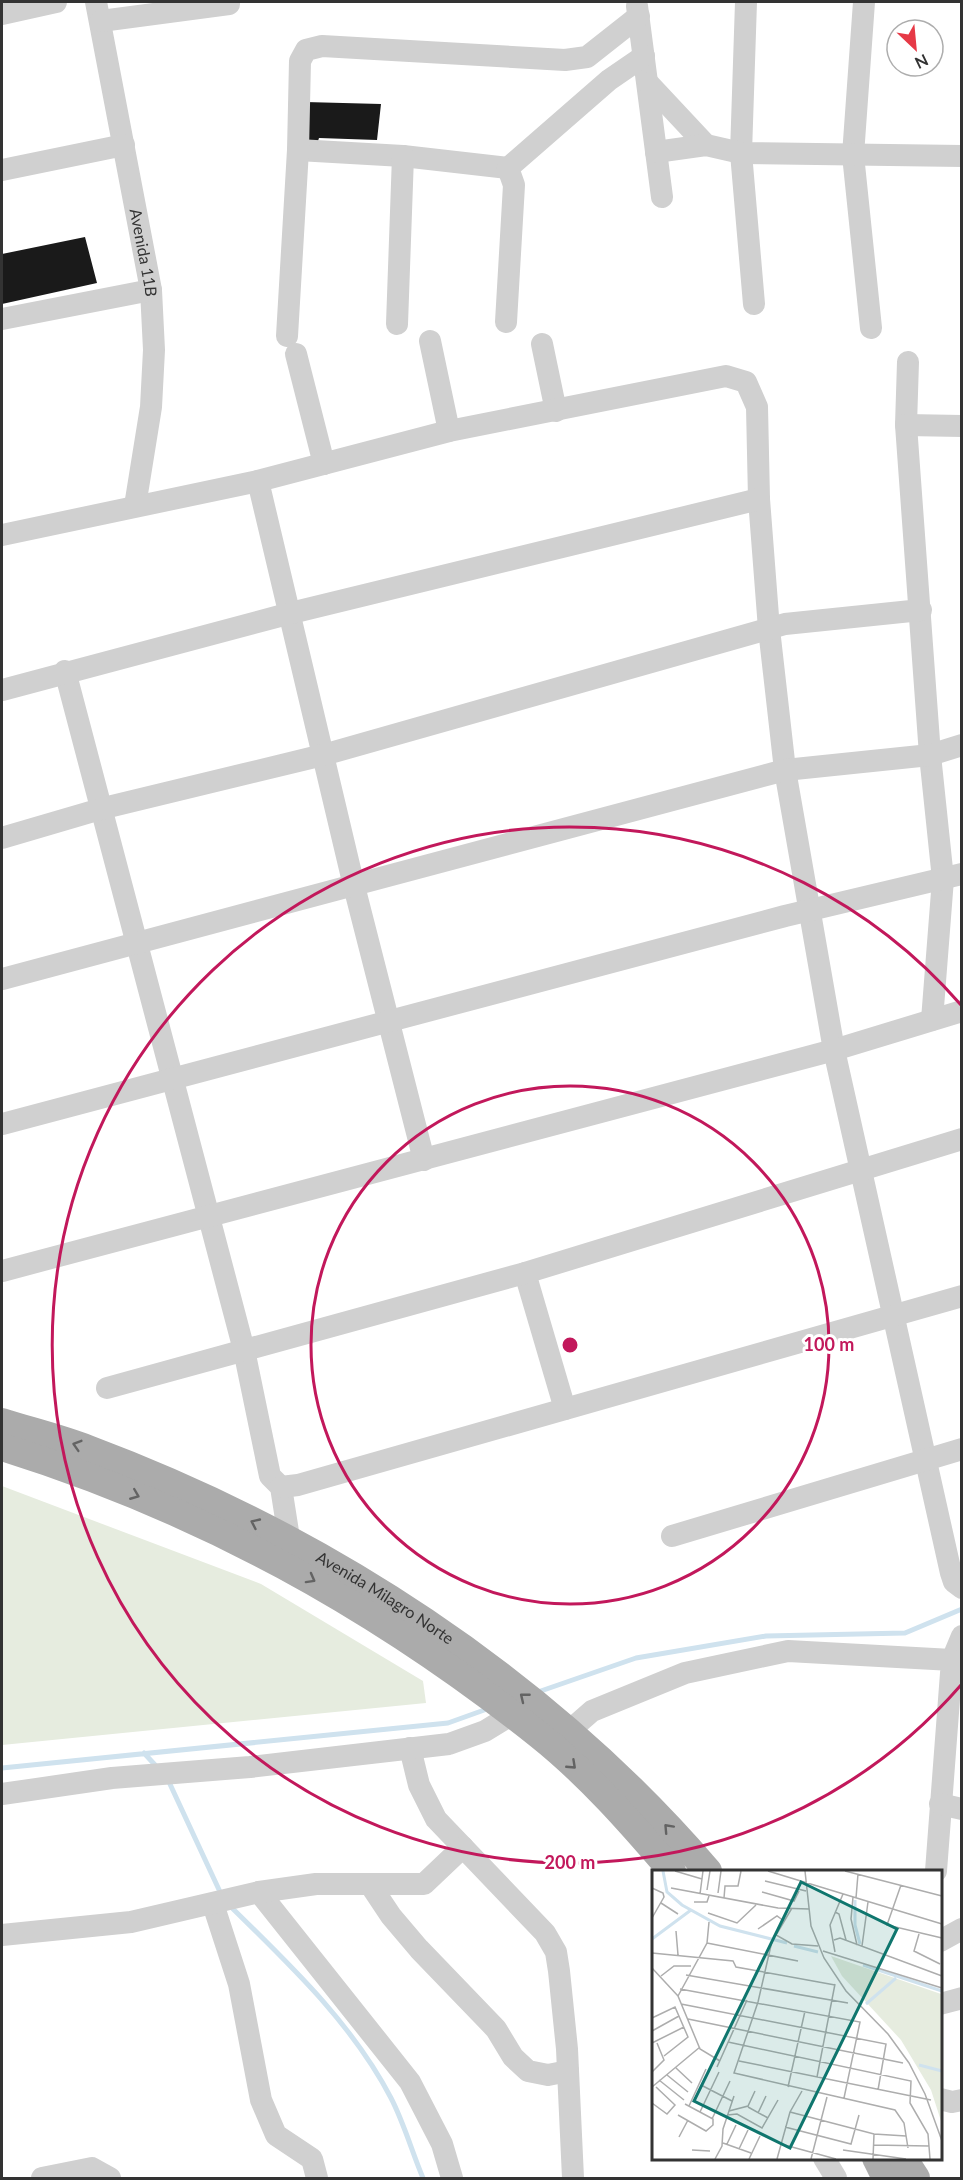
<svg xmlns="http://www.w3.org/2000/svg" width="963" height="2180" font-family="Lato,sans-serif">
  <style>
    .green { fill: #e6ecdf }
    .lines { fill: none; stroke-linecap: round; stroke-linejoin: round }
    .stream { stroke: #cfe2ee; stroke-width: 5 }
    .building { fill: #1a1a1a }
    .minor { stroke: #d0d0d0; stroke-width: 22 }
    .major { stroke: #ababab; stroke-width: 28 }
    .oneway { stroke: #636363 }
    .ring { fill: none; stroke: #c2185b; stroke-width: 3 }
    .labels { text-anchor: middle; stroke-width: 6; stroke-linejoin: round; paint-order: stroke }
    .street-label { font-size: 16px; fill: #333; stroke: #fff }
    .inset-river { fill: none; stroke: #cfe2ee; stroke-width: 3 }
    .inset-road { fill: none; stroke: #adadad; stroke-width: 1.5 }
    .view { fill: #0f766e; fill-opacity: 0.15; stroke: #0f766e; stroke-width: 3 }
    .inset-edge { fill: none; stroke: #333; stroke-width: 3 }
    .centre { fill: #c2185b; stroke: #fff; stroke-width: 3 }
    .ring-label { font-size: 18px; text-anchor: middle; font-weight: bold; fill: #c2185b; stroke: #fff; stroke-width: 6; stroke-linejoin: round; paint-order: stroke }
  </style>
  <rect width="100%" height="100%" fill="#fff"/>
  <!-- green -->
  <path class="green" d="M2 1486 261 1584 423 1681 426 1703 2 1745Z"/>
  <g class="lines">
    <!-- stream -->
    <path class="stream" d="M535 1693 636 1658 766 1636 905 1633 962 1609
      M144 1753 156 1766
      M2 1768 448 1723 487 1709
      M169 1782 221 1894
      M230 1906C289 1964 352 2023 391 2098 404 2123 412 2152 423 2178"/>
  </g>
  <!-- building -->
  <path class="building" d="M305 102 381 104 377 140 319 138 317 144 305 143Z
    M85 237 97 283 2 304V254Z"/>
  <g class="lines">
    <!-- minor -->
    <g class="minor">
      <path id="s1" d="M96 2 151 290 154 350 151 407 135 506"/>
      <path d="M746 2 741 153 754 304"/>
      <path d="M864 2 853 155 871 328"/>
      <path d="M637 6 662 197"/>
      <path d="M2 14 56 2"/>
      <path d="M101 21 229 4"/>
      <path d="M648 83 706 145"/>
      <path d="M298 150 403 156 508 168"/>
      <path d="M656 152 706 145 741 153 962 156"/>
      <path d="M2 170 124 145"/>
      <path d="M2 319 151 290"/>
      <path d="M506 322 514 185 508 168 609 80 644 56"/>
      <path d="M397 324 403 156"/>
      <path d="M287 336 298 150 300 61 306 50 322 46 565 60 587 57 639 16"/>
      <path d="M430 341 449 431"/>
      <path d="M542 344 556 411"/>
      <path d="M296 354 324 464"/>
      <path d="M908 362 906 425 930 755 943 879 932 1020"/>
      <path d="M906 425 962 426"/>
      <path d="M258 481 354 886 424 1160"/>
      <path d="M2 535 258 481 449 431 726 376 746 382 757 407 759 499 769 629 785 770 834 1050 951 1573 954 1582 962 1588"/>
      <path d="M65 671 244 1350 270 1476 281 1487 289 1538"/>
      <path d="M2 690 291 613 759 499"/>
      <path d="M2 838 104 808 323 755 785 624 921 610"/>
      <path d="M2 979 785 770 930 755 962 745"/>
      <path d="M2 1124 785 916 962 874"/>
      <path d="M2 1271 834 1050 962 1011"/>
      <path d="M525 1273 565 1409"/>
      <path d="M107 1388 525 1273 962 1139"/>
      <path d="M281 1487 298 1485 962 1296"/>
      <path d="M672 1536 962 1449"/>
      <path d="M952 1660 962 1636"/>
      <path d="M568 1732 592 1711 685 1673 788 1651 952 1660 936 1871"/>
      <path d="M410 1748 419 1785 436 1819 545 1933 556 1952 559 1971 567 2049 573 2178"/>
      <path d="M2 1794 112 1778 250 1767 449 1744 485 1731 511 1715"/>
      <path d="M940 1804 962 1809"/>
      <path d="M371 1886 391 1916 419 1949 496 2029 513 2057 528 2071 548 2075 568 2071"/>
      <path d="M259 1892 410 2082 442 2144 452 2178"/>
      <path d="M213 1904 239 1984 261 2100 276 2135 312 2159 317 2178"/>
      <path d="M2 1935 131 1922 259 1892 316 1884H424L463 1847"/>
      <path d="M940 1941 962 1929"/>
      <path d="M940 2004 962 1998"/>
      <path d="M940 2099 952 2102 962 2100"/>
      <path d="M824 2158 836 2178"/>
      <path d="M42 2178 92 2168 110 2178"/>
    </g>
    <!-- major -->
    <g class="major">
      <path id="s2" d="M2 1422C30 1431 60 1438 88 1449 323 1537 544 1680 708 1871"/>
      <path d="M2 1447C201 1509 375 1605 539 1735 588 1774 631 1823 672 1871"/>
      <path d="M876 2158 886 2178"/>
      <path d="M903 2158 916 2178"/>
    </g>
  </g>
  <!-- one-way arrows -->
  <defs><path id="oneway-chevron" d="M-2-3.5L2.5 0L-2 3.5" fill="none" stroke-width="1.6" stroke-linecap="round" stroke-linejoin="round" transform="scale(1.5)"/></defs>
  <g class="oneway">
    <use href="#oneway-chevron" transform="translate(77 1445) rotate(-163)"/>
    <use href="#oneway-chevron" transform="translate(135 1495) rotate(22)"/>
    <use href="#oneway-chevron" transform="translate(255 1523) rotate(-155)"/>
    <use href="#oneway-chevron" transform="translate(311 1579) rotate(29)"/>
    <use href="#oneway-chevron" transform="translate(524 1697) rotate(-141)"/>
    <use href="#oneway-chevron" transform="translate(572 1765) rotate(43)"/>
    <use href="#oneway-chevron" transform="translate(668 1828) rotate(-133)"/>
  </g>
  <!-- distance rings -->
  <g class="ring">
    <circle cx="570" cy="1345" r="259"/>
    <path d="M961 1685A518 518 0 1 1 961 1005"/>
  </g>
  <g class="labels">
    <!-- street labels -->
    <g class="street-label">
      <text dy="6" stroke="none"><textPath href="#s1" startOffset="255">Avenida 11B</textPath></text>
      <text dy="6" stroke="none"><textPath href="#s2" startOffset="423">Avenida Milagro Norte</textPath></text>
    </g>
  </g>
  <!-- overview -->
  <g transform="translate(652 1870)">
    <rect width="290" height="290" fill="#fff"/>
    <path d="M179 86 289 124V251L279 220 249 170 190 106Z" fill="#e6ecdf"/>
    <path class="inset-river" d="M11 1 15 22 30 35 68 56 135 73M203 30V55L208 74M0 69 39 40M142 76 166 82M211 95 290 121M214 134 244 108M267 195 290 201"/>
    <path class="inset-road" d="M23 1 50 9M116 1 290 54M153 1 159 56 172 88 194 121 236 164 257 193 273 224 290 271M193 1 290 26M113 11 154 21M249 15 235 55 290 68M0 18 11 23 12 27 0 48M19 18 126 38 157 39M55 20 58 1M110 22 142 31 147 21M66 23 69 1M48 24 51 1M201 27 199 49 205 75M72 28 73 16H86L89 1M204 28 206 4M42 32H55L57 26M9 33 26 44M140 38 124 65 140 74 166 76M183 42 187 44 194 70M56 43 85 53 104 35M57 52 55 73 26 126 48 179 68 191M106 59 125 46 132 51M24 61 26 85M267 64 262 81 288 94M182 70 188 68 290 106M120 71 106 132 82 203 243 240 252 253 256 278M55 73 146 91M210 76 216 32M171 81 290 118M183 82 178 55 191 24M0 83 81 91 84 97 183 115M0 98 26 126M34 105 196 133M9 106 22 96H39M28 119 208 152 192 228M29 134 234 174 226 220M0 148 23 137 36 167 12 186M36 149 251 193M0 161 27 146M76 172 259 211 258 233 276 264 278 289M0 173 32 157M87 191 279 230M65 197 95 130M24 198 40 213M0 202 12 190 5 173M15 205 36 222M165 207 183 114M7 210 32 230M49 215 80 231M0 217 48 177M136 217 153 141M0 233 15 244 23 235 4 217M37 236 54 199M96 237 116 248M77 241 96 236 103 221M48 242 67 202M138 242 222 264 254 266M106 243 114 226M26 245 54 261 61 255V249L33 234M75 245 85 244 110 258 126 230M60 249 78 211M133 257 199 274 207 245M27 267 36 250M71 273 99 283M75 274 84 255M129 274 184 289M221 275 277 276M87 279 96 260M40 280 58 281M191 280 254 289M63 289 70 276 71 259 82 226M97 289 108 266M125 289 138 242 150 221M159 289 175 227M221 289 222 264"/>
    <path class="view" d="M149 12 245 59 138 278 42 231Z"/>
    <rect width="290" height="290" class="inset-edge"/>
  </g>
  <circle cx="570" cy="1345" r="9" class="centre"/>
  <g class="ring-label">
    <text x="829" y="1351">100 m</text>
    <text x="570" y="1869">200 m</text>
  </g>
  <!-- border -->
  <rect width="963" height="2180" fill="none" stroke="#333333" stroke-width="6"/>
  <!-- north arrow -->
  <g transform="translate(915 48) rotate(154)"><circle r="28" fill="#ffffff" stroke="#adadad" stroke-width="1.5"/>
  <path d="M0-4.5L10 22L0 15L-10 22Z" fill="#e63946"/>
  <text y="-9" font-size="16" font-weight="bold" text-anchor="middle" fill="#333333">N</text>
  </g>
</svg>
